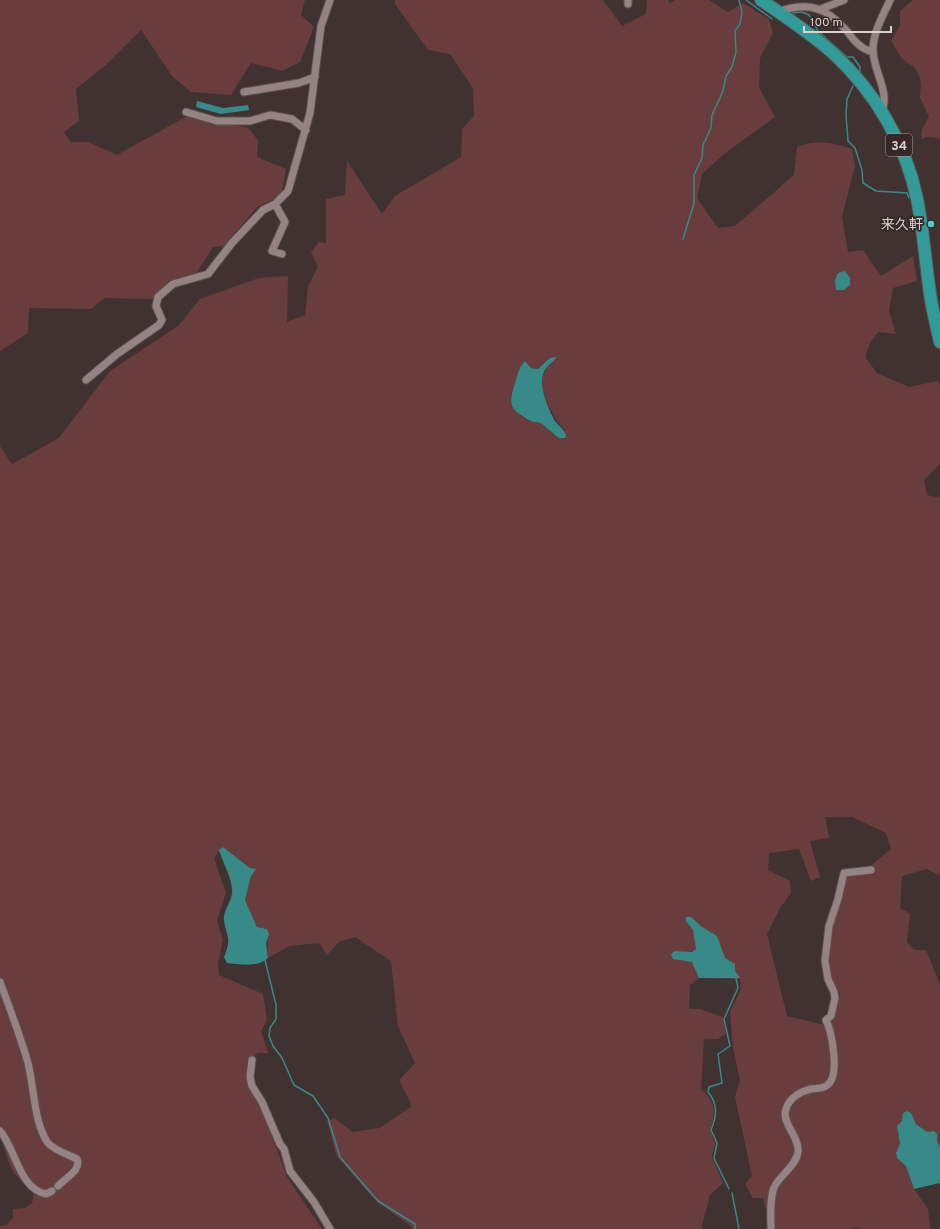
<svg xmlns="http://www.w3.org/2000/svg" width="940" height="1229" font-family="Overpass,'Noto Sans JP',sans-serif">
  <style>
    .green { fill: #693d3e; fill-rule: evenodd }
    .water { fill: #388a89 }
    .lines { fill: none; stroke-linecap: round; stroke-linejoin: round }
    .stream { stroke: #388a89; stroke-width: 1.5 }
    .minor-casing { stroke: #5c5150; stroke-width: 9 }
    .highway-casing { stroke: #5c5150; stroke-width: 14 }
    .minor { stroke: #958383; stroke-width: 7 }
    .highway { stroke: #329b99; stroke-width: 12 }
    .poi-dot { fill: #53cdcb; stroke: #372828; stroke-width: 1.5 }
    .labels { text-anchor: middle; stroke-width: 3.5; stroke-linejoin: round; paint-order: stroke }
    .shield { fill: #372828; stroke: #a89e9d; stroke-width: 1 }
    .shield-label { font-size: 13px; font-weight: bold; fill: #d9d0cf }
    .poi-label { font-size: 14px; fill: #d9d0cf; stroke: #372828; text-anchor: end }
  </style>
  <rect width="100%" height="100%" fill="#413232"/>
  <!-- green -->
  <path class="green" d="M0 0H305L301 15 314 27 300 62 282 71 251 63 231 95 191 92 172 76 141 30 106 65 76 89 79 121 64 132 71 142H88L117 155 189 115 248 128 258 140 257 157 286 169 281 195 257 207 224 246 213 247 194 277 168 283 153 299 105 298 91 309 29 308 28 333 0 351Z
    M395 0H603L622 26 646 14 647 0H668L670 4 675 0H709L728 12 743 3 769 19 773 33 760 58 759 87 775 117 724 154 702 174 697 198 718 228 735 226 794 175 797 147C815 139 835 143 852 149L855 166 842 217 848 252 863 250 881 276 913 256 917 281 893 288 889 311 896 334 878 332 870 343 865 357 877 373 909 387 938 381 940 386V464L924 480 927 495 940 498V876L927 869 902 876 900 908 910 914 907 942 914 950H926L940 985V1147L937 1141 936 1134 934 1131 927 1132 916 1124 911 1113 907 1111 903 1113 902 1121 897 1126 900 1144 896 1153 897 1158 906 1166 914 1189 928 1209 930 1229H860L858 1227 848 1229H771L763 1198H753L745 1184 752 1176 735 1097 740 1080 733 1047 730 1012 741 989 740 979 699 978 690 985 689 1009H700L723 1017 726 1034 718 1039H704L701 1089C716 1102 716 1113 710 1130L715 1143 712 1157 723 1183 710 1195 701 1229H412L411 1226 376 1201 337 1157 327 1121 335 1118 352 1132 380 1128 412 1106 399 1080 415 1063 398 1026 391 961 355 937 339 942 327 955 319 943 289 946 268 958 267 929 257 927 245 900 251 876 250 868 223 847 214 858 226 893 217 920 223 940 218 963 219 975 263 994 267 1020 261 1031 268 1053H258L247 1061V1082L264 1114 287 1177 322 1229H0V1226L6 1225 13 1218V1209L25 1208 32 1203 34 1194 15 1174 10 1166 0 1135V446L12 464 59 438 110 371 178 326 200 299 259 278 288 276 287 322 305 315 308 286 318 267 311 252 319 242 326 243V199L345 195 347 161 382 214 395 196 461 157 462 129 474 116 473 88 450 54 428 50 395 4ZM556 357C553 361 548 364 546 368 535 385 552 418 565 430L559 438C553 434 546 426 540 423 537 421 534 423 531 421 513 411 507 408 514 386 517 376 518 368 525 361L531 368 538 369 550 359ZM825 817H852L886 833 891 849 868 868 848 871 831 928 828 970 840 994 835 1018 824 1025 787 1016 767 934 780 908 791 893 790 881 768 870 769 853 799 849 811 881 820 877 810 841 829 838Z
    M913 0H940V141L938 138 926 137 922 139C919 131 925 124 929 117L920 97 921 84 919 75 914 67 902 59 891 41 900 25V11Z"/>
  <!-- water -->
  <path class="water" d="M197 101 223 108 248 105 249 110 221 114 196 107Z
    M845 271 850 278V285L844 290H836L835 280 838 273Z
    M557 357C554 361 549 364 546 368 536 382 548 408 555 421 559 426 564 429 566 435L565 438H559C553 434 546 426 540 423 537 421 534 423 531 421 513 411 507 408 514 386 517 377 518 368 525 361L531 368 538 369 550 358Z
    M223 847 250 868 256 869 251 876 245 900 257 927 267 929 269 934 266 943 268 958C257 968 240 964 227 963L224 957C232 938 227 938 224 921 223 911 230 904 232 894 234 882 223 863 219 850Z
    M686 917H691L702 927 717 936 725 958 735 964V971L740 978H699L692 962 673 959 671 955 674 951 692 952 696 949 693 930 686 921Z
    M907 1111 911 1113 916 1124 927 1132 934 1131 937 1134V1141L940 1147V1183L914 1189 906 1166 897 1158 896 1153 900 1144 897 1126 902 1121 903 1113Z"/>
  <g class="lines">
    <!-- stream -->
    <path class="stream" d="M746 0 772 19
      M791 13 802 12 809 15 818 31 847 57H853L860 67V74
      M853 86 847 99 846 115 848 141 855 148 862 170 863 183 876 191 907 193 909 198
      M683 239 694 203V175L702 158 703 145 711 128 712 115 723 91 726 76 732 67 736 52 735 31 740 24 742 12 739 0
      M265 960 276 1005V1019L270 1028 269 1036 273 1046 282 1058 294 1085 313 1096 328 1118 340 1157 378 1201 415 1224V1229
      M729 1189 714 1158 717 1143 711 1130C717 1116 718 1104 708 1092L709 1087 722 1083 718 1054 730 1046 724 1019 738 988 736 978
      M732 1193 739 1229"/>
    <!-- minor casing -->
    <g class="minor-casing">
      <path id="minor" d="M628 0V4
        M821 9 844 0
        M778 12C808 1 826 7 847 31 854 41 861 49 873 52
        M244 92 299 83 315 77
        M882 111C890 91 873 71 873 50 873 32 883 16 890 0
        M186 112 217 121H250L270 115 292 119 306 130
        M275 204 285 222 272 251 282 254
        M86 380 117 354 159 325 162 320 156 306 158 297 173 284 208 274 232 243 263 210 275 204 288 191 310 113 321 26 330 0
        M0 982C10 1009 20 1035 28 1063 34 1086 34 1124 48 1143 54 1150 69 1155 77 1159 82 1170 65 1178 58 1186
        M252 1060 250 1077 252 1086 262 1102 280 1144 284 1149 290 1171 314 1202 330 1229
        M0 1131C15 1147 19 1189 46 1194L52 1191
        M771 1229C771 1217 769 1194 776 1184 782 1174 797 1164 798 1152 800 1137 781 1123 786 1109 789 1098 801 1091 811 1089 816 1088 822 1089 826 1086 841 1078 832 1033 826 1020L831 1016 835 998 834 992 828 979 825 961 829 926 838 899 844 873 871 870"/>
    </g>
    <!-- highway casing -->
    <g class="highway-casing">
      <path id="highway" d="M761 0C786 17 812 34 834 54 875 92 906 144 917 199 923 228 925 257 929 286 931 305 936 324 940 342"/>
    </g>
    <!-- minor -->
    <use href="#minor" class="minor"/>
    <!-- highway -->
    <use href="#highway" class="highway"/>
  </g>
  <!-- markers -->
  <circle class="poi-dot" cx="931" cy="224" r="4"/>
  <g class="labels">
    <!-- shield labels -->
    <rect class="shield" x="886" y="134" width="26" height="22" rx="3"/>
    <g class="shield-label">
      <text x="899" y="150">34</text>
    </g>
    <!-- poi labels -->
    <g class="poi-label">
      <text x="923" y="229">来久軒</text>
    </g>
  </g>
  <!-- scale -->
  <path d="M804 26v6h87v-6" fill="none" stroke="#d9d0cf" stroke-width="2"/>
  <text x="810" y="26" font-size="12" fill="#d9d0cf" stroke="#372828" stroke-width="3" paint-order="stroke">100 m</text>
</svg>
